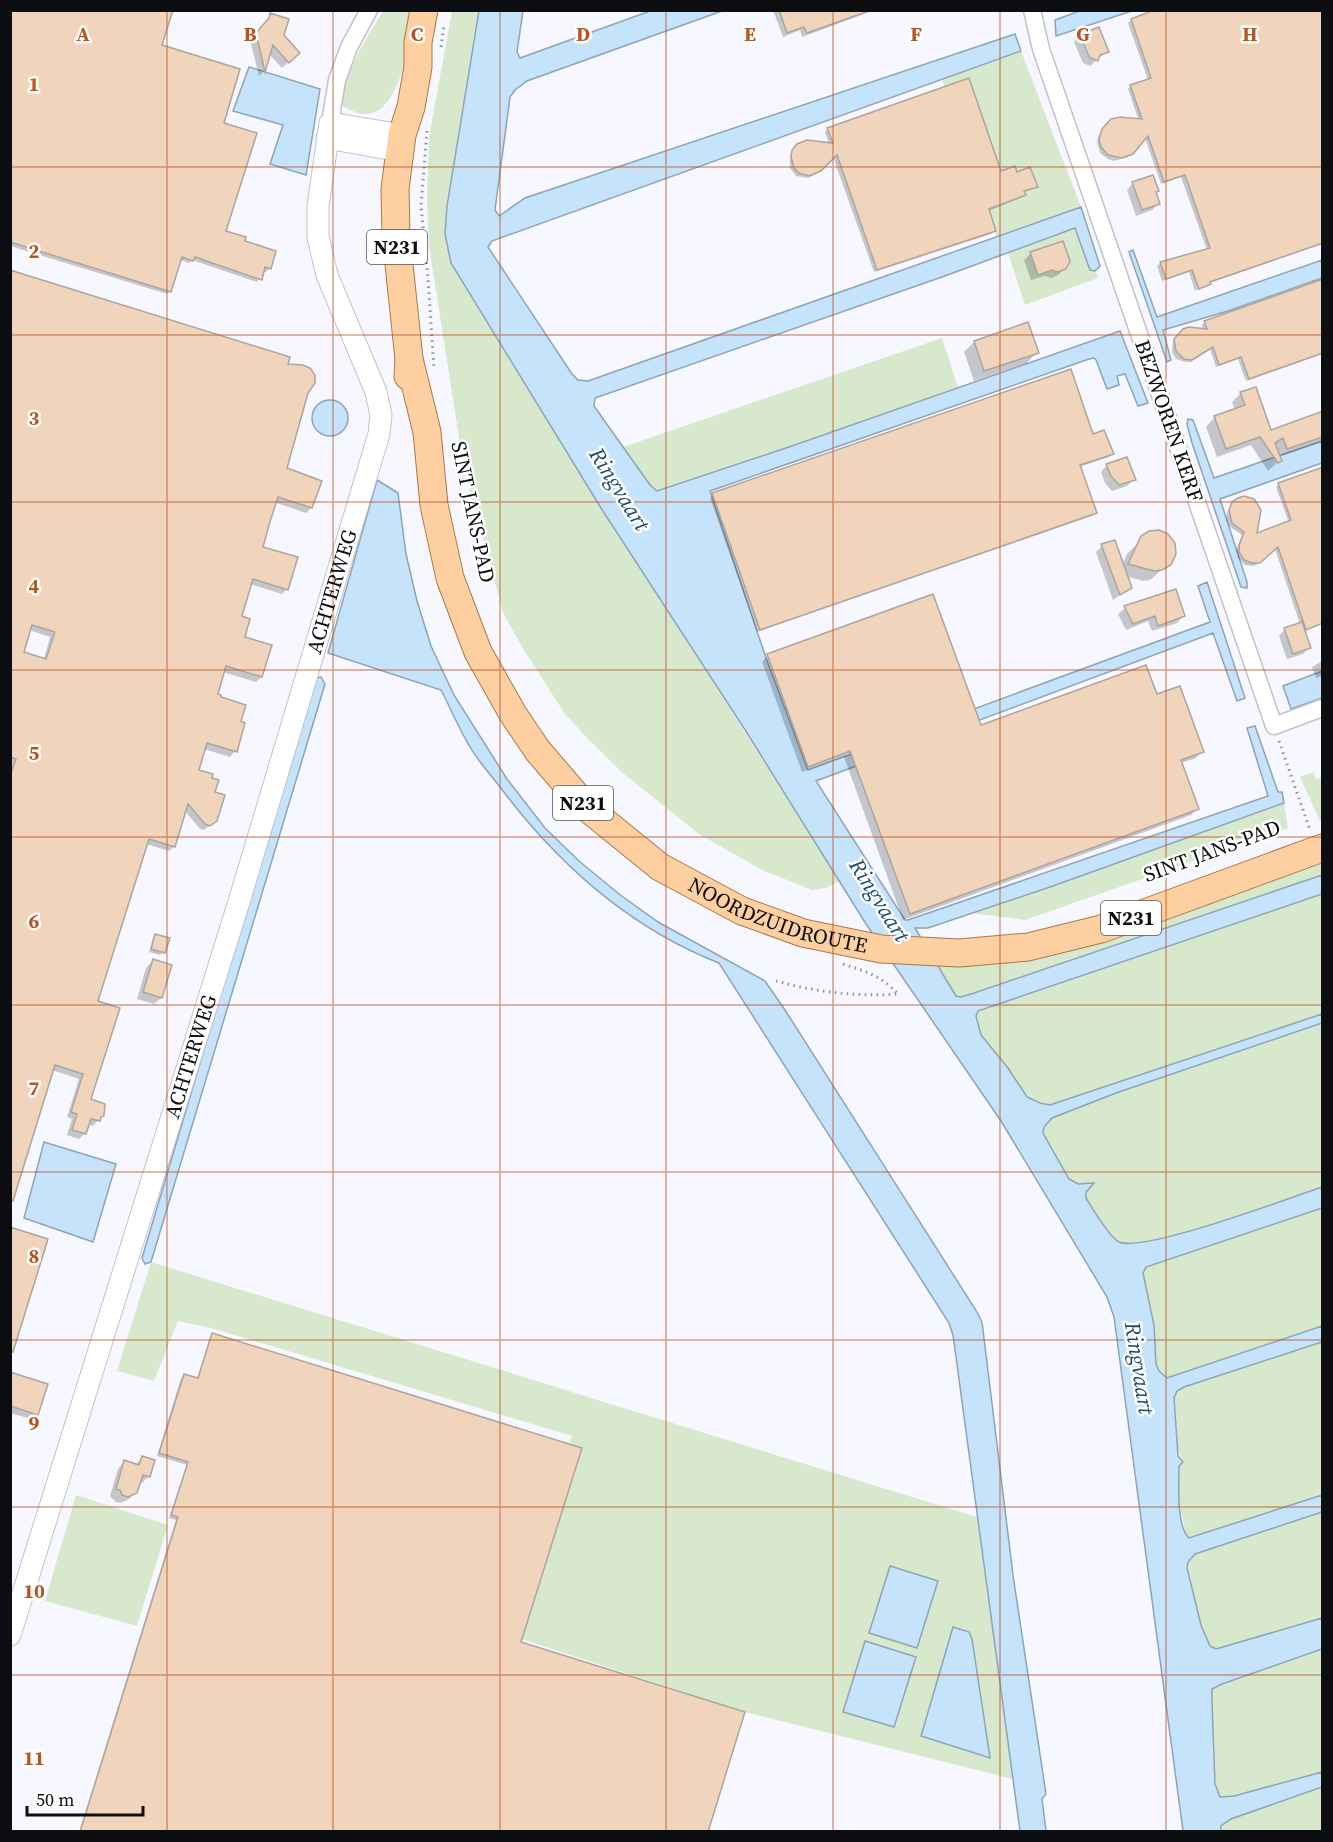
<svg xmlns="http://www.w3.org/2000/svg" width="1333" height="1842" font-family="'Source Serif 4',serif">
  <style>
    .green { fill: #d7e8cd; fill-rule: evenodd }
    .water { fill: #c6e3fc; stroke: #8ea3b6; stroke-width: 1.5 }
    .shadow { fill: #0003; fill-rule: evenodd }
    .building { fill: #f0d4bb; stroke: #ada59d; stroke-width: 1.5; fill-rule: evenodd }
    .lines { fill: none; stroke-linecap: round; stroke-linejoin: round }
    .minor-casing { stroke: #c1c2cc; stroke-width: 19 }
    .tertiary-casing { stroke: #c1c2cc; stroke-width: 23 }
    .primary-casing { stroke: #aa7846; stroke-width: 29 }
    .path { stroke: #8f9095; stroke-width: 3; stroke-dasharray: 1.5 4.5; stroke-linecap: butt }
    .minor { stroke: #fff; stroke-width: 16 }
    .tertiary { stroke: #fff; stroke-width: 21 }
    .primary { stroke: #fed0a1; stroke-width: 27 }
    .grid { fill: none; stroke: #b85420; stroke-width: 1.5; stroke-opacity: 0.55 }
    .labels { text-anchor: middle; stroke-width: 5; stroke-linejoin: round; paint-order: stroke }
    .shield { fill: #fff; stroke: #565658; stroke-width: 1.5 }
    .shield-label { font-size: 20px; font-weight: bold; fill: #0d0e11 }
    .street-label { font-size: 21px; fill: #0d0e11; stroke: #fff }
    .water-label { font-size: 22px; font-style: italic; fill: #1c4a6c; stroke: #fff }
    .grid-label { font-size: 20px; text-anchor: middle; font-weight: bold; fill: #b85420; stroke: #fff; stroke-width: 5; stroke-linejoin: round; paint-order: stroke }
  </style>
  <rect width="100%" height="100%" fill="#f7f8ff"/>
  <!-- green -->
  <path class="green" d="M383 11H415C408 45 398 144 342 105 343 70 366 41 383 11Z
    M452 11H479L447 206 445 234 451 263 601 508 840 881 825 888 812 890 762 870 699 834 624 774 588 739 565 714 522 647 503 612 464 469 429 246 427 203 429 137Z
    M1021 51 1081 207 997 238 942 79Z
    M1075 227 1090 270 1095 271 1098 278 1025 305 1008 253Z
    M942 338 958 387 789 447 656 491 650 485 623 447Z
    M1314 772 1316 779 1322 777V820L1320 821 1300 777Z
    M1284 803 1288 828 1025 920 972 913Z
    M1322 857V875L961 997 956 996 935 963Z
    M1322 894V1014L1050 1105 1027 1097 1008 1068 981 1035 976 1016 978 1011Z
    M1322 1023V1187C1290 1198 1143 1253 1119 1242 1109 1237 1093 1209 1086 1198V1192L1093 1183 1078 1184 1069 1179 1043 1133 1044 1127 1052 1118 1116 1093Z
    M1322 1208V1326L1167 1379 1159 1371 1156 1364 1154 1325 1143 1273 1146 1267Z
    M151 1262 977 1517 1013 1779 745 1712 509 1635 572 1436 211 1328 178 1321 154 1381 117 1371ZM952 1627 968 1632 972 1639 990 1757Z
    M1322 1342V1495L1189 1538 1186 1535 1179 1500V1466L1183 1462C1176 1452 1171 1409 1174 1397 1176 1391 1180 1390 1184 1387Z
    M76 1495 168 1525 137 1626 45 1601Z
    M1322 1512V1618L1216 1649 1210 1646 1201 1625 1187 1568 1188 1562 1195 1554Z
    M1322 1649V1772L1234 1796 1220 1797 1215 1784 1212 1689 1221 1684Z
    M1322 1787V1831H1221V1827L1231 1819Z"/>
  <!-- water -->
  <path class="water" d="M1082 10H1132V11L1056 36 1055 20Z
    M479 11H523L517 52 520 58 650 11H722L527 81 515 90 510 97 495 210 499 216 525 198 1015 34 1021 51 492 241 488 247 572 374 578 380 588 381 1081 207 1100 266 1095 271 1090 270 1075 228 942 277 595 398 594 406 650 485 657 491 789 447 1120 331 1148 403 1138 406 1125 374 1117 376 1119 385 1107 389 1096 360 1094 358 1089 359 710 491 766 658 808 770 1210 622 1198 586 1207 582 1245 698 1237 701 1213 633 816 781 905 920H908L1268 796 1247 728 1255 726 1278 792H1282L1284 803 1050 887 928 928H915L956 996 961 997 974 993 1322 875V894L978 1011 976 1016 981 1035 1008 1068 1027 1097 1040 1103 1050 1105 1322 1014V1023L1116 1093 1052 1118 1044 1127 1043 1133 1069 1179 1078 1184 1094 1183 1086 1192V1198C1093 1209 1109 1237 1119 1242 1143 1253 1290 1198 1322 1187V1208L1146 1267 1143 1273 1154 1325 1156 1364 1159 1371 1167 1378 1322 1326V1342L1184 1387 1177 1391 1174 1398 1178 1456 1183 1462 1179 1466C1179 1483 1176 1526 1189 1538L1322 1495V1512L1195 1554 1188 1562 1187 1568 1201 1625 1210 1646 1216 1649 1322 1618V1649L1222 1684 1212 1689V1701L1215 1784 1220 1797 1234 1796 1322 1772V1787L1231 1819 1221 1826V1831H1183L1114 1317 1107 1297 1001 1121 866 924 747 733 601 508 451 263 445 234 447 206Z
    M249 67 320 89 306 175 270 164 283 125 233 111Z
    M1133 250 1157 317 1322 260V278L1228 311 1163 330 1171 360 1167 362 1129 252Z
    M312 418a18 18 0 1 1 36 0a18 18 0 1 1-36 0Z
    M1188 419 1193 420 1214 478 1322 441V463L1220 499 1247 582V588L1241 587 1192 443 1187 424Z
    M377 480 398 493 406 554 417 601 431 646 454 695 507 779 545 828 579 861 619 894 658 922 765 981 785 1010 977 1312 982 1322 1013 1575 1046 1794 1042 1799 1046 1831H1020L953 1335 949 1323 719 963C630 928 557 863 500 787 490 774 478 761 470 747 459 729 451 709 441 690L328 653Z
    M1322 671V698L1291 709 1283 686Z
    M321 677 325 684 151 1262 145 1264 142 1258 315 678Z
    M44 1142 116 1164 93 1242 24 1218Z
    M890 1566 938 1581 917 1648 869 1633Z
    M953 1627 969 1632 972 1639 990 1758 921 1736Z
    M865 1641 916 1657 894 1727 843 1712Z"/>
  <!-- shadow -->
  <path class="shadow" d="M10 10 160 46 222 124 225 232 243 242 270 268 266 272 263 271 257 282 192 260 189 263 180 260 170 291 167 294 10 246Z
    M773 10H875L802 37 800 30 783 37Z
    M1322 10V244L1209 283 1195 291 1189 272 1162 281 1157 266 1161 263 1207 250 1181 177 1161 184 1145 138 1128 157 1114 161 1108 159 1100 153 1097 143 1098 137 1106 124 1139 121 1128 89 1131 86 1148 80 1128 23 1131 20Z
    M271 15 282 36 298 53 282 68 269 54 264 71 259 76 250 40Z
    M1081 35 1107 51 1090 66 1083 63 1074 42Z
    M828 129 1001 173 1016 174 1036 186 1023 193 1024 195 1021 198 988 211 994 230 991 234 874 272 833 157 816 174 808 178 796 176 790 168V155L801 143 829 144 825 132Z
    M1133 183 1155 193 1158 204 1152 210 1136 216 1127 190Z
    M1031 253 1065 268 1058 275 1051 278 1045 276 1031 280 1024 260Z
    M10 271 286 366 306 392 285 469 311 508 306 513 274 502 261 548 287 589 282 594 250 584 240 617 243 638 261 677 256 682 223 672 216 695 239 722 235 751 230 757 204 749 197 771 213 793 216 820 204 830 200 829 185 811 174 846 169 851 146 844 97 1002 90 1100 103 1115 93 1126 87 1124 84 1134 79 1139 67 1135 72 1119 67 1117 79 1079 52 1070 10 1205ZM29 630 50 637 44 659 22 653Z
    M1322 281V354L1246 381 1238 359 1216 367 1210 349 1191 362H1185L1176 359 1172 352 1173 340 1184 330H1203L1202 325 1205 322Z
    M974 342 1037 352 1027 363 974 381 964 352Z
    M1241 393 1270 432 1322 413V442L1279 457 1280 460 1268 471 1251 445 1217 457 1206 427 1215 417 1235 410 1232 402Z
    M1092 436 1112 454 1109 457 1079 467 1095 512 1092 516 757 632 710 498 713 495Z
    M1107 465 1134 479 1127 486 1112 491 1105 483 1101 472Z
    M1322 469V623L1304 631 1309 647 1303 654 1287 659 1279 636 1285 629 1300 624 1275 549 1260 563 1253 566 1245 565 1238 558 1236 550 1242 535 1229 526 1226 518 1227 512 1232 504 1255 535 1289 523 1276 487 1279 484Z
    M1138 543 1172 561 1150 580 1143 581 1126 576 1130 588 1113 600 1096 552 1102 546 1122 565 1127 554Z
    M1175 591 1183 616 1177 623 1152 631 1148 621 1126 630 1118 614 1125 608Z
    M768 655 980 727 1156 696 1202 751 1196 758 1181 763 1197 809 1191 815 903 920 844 757 802 772 762 662Z
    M1322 661V676L1316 678 1312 667Z
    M156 935 163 952 160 955 149 952 153 938Z
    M153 961 170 966 161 998 154 1004 137 999 146 968Z
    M213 1335 519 1643 706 1832H79L176 1520 169 1518 187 1465 157 1456 181 1378 184 1375 197 1379 210 1338Z
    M10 1374 36 1414 31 1419 10 1413Z
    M142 1458 149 1476 142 1483 139 1482 136 1492 129 1499 120 1503 116 1502 110 1496 118 1469 124 1462 135 1465Z"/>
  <!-- building -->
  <path class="building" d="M10 10H173L162 45 240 69 224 123 257 133 226 231 246 237 245 241 276 251 271 269 265 267 262 280 195 257 193 261 182 257 171 292 10 242Z
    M779 10H866V12L807 33 804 27 787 33Z
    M1154 10H1323V243L1210 282 1211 284 1199 289 1192 270 1166 279 1160 262 1210 248 1185 175 1164 182 1148 136 1133 154 1122 158 1108 155 1101 147 1099 139 1102 129 1111 119 1120 117 1142 119 1130 85 1151 78 1131 19Z
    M270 13 289 19 284 35 300 53 289 63 273 45 265 72 256 33 269 18Z
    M1099 27 1109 52 1100 55 1098 61 1089 57 1080 34Z
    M969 78 1001 171 1015 166 1017 172 1030 167 1038 187 1024 191 1026 195 989 209 996 231 877 270 837 155 821 171 809 176 799 173 794 168 791 157 792 150 797 144 807 140 833 143 827 128Z
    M1153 175 1159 191 1156 192 1160 204 1142 210 1132 182Z
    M1063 241 1070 261 1066 269 1058 272 1052 270 1038 275 1030 252Z
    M10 270 290 357 288 364 303 365 310 368 315 375V383L308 393 287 468 322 481 312 508 278 497 269 525 263 547 298 557 288 590 253 579 242 616 250 619 245 637 272 645 262 677 226 666 218 694 221 695V697L246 705 241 721 245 723 237 752 207 743 199 770 213 774 212 778 219 780 215 792 225 795 217 821 210 826 205 824 188 804 175 847 149 839 98 1001 120 1008 91 1099 105 1104 104 1116 101 1117 100 1121 91 1119 86 1134 72 1130 77 1114 71 1112 83 1074 55 1065 13 1201 10 1200V776L16 759 10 757ZM32 625 55 632 46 659 24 652Z
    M1323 279V353L1249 379 1241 357 1219 365 1213 347 1192 360 1184 359 1176 351 1174 339 1183 329 1189 327 1207 329 1204 321Z
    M1028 322 1039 353 984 371 974 341Z
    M1071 369 1093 434 1104 430 1114 454 1080 465 1097 513 760 630 712 493Z
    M1256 387 1271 430 1323 411V437L1287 449 1283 438 1275 443 1282 461 1278 463 1260 437 1226 449 1214 416 1245 405 1240 392Z
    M1127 457 1136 480 1119 485 1111 476 1106 464Z
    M1323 467V623L1306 630 1278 547 1260 563H1252L1244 560 1239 552V546L1244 532 1232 523 1229 510 1232 502 1238 498 1244 496 1254 499 1261 510 1257 533 1291 520 1278 483Z
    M1159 530 1168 534 1175 543 1176 554 1171 565 1162 570 1154 571 1128 564 1141 536 1149 531Z
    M1115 540 1132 588 1120 595 1101 544Z
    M1176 589 1185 616 1158 626 1155 616 1133 624 1124 606Z
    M933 594 981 725 1146 665 1157 694 1180 686 1204 752 1181 760 1199 809 910 914 850 751 808 767 767 654Z
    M1302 622 1311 648 1293 654 1284 628Z
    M155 934 170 938 165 953 151 949Z
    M153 959 172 965 162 998 143 992Z
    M10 1227 48 1239 13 1352 10 1351Z
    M212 1333 582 1448 521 1642 745 1712 708 1832H80L178 1517 171 1515 188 1462 159 1453 184 1374 198 1378Z
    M10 1372 48 1384 38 1415 10 1406Z
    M142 1456 155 1460 150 1477 143 1475 137 1493 128 1497 122 1495 120 1490 116 1489 124 1460 139 1465Z"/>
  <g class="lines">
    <!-- minor casing -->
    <g class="minor-casing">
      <path id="minor" d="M1032 10 1041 49 1274 726 1322 708
        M330 123 337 80 349 47 369 10"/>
    </g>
    <!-- tertiary casing -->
    <g class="tertiary-casing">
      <g id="tertiary">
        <path d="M327 138 400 151"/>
        <path id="s1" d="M10 1635 238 905 379 434 381 415 376 392 327 275 318 237V206L330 123 402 135"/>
      </g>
    </g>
    <!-- primary casing -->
    <g class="primary-casing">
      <g id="primary">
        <path id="s2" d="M409 359 427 432 434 505 450 578 478 652 513 714 538 751 586 807 660 867 742 911 803 933 881 949 959 953 1028 947 1101 929 1322 848"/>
        <path d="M408 376 409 359 396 236 395 189 402 135 411 107 418 67V42L424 10"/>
      </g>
    </g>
    <!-- path -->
    <path class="path" d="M441 47 444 24
      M427 131 421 206 428 278 434 369
      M1279 741 1310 830
      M843 964C867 972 880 975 898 994
      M776 981C816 992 856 997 898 994"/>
    <!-- minor -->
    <use href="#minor" class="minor"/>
    <!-- tertiary -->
    <use href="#tertiary" class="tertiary"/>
    <!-- primary -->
    <use href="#primary" class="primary"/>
  </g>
  <!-- grid -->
  <path class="grid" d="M167 10V1832M333 10V1832M500 10V1832M666 10V1832M833 10V1832M1000 10V1832M1166 10V1832M10 167H1322M10 335H1322M10 502H1322M10 670H1322M10 837H1322M10 1005H1322M10 1172H1322M10 1340H1322M10 1507H1322M10 1675H1322"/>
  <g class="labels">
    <!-- shield labels -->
    <g class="shield">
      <rect x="367" y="230" width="60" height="34" rx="4.5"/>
      <rect x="553" y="786" width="60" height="34" rx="4.5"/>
      <rect x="1101" y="901" width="60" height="34" rx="4.5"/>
    </g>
    <g class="shield-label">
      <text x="397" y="254">N231</text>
      <text x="583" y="810">N231</text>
      <text x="1131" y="925">N231</text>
    </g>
    <!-- street labels -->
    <g class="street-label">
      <text transform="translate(1169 421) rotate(71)" y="7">BEZWOREN KERF</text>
      <text transform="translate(473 512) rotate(78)" y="7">SINT JANS-PAD</text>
      <text dy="7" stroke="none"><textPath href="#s1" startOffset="1092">ACHTERWEG</textPath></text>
      <text transform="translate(1212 851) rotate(-20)" y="7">SINT JANS-PAD</text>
      <text dy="7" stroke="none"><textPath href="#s2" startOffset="716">NOORDZUIDROUTE</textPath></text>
      <text dy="7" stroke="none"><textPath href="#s1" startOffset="606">ACHTERWEG</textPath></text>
    </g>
    <!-- water labels -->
    <g class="water-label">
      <text transform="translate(620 489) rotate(58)" y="8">Ringvaart</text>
      <text transform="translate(880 900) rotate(58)" y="8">Ringvaart</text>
      <text transform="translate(1140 1368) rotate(81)" y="8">Ringvaart</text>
    </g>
  </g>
  <g class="grid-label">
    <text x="83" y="41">A</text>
    <text x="250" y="41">B</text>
    <text x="417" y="41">C</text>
    <text x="583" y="41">D</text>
    <text x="750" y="41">E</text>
    <text x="916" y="41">F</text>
    <text x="1083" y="41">G</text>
    <text x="1250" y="41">H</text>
    <text x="34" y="91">1</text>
    <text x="34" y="258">2</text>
    <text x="34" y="425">3</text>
    <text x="34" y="593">4</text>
    <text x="34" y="760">5</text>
    <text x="34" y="928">6</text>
    <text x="34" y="1095">7</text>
    <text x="34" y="1263">8</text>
    <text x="34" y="1430">9</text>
    <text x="34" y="1598">10</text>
    <text x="34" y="1765">11</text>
  </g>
  <!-- border -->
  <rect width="1333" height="1842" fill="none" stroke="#0d0e11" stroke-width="24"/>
  <!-- scale -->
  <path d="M27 1806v9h116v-9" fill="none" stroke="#0d0e11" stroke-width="3"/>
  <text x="36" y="1806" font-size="18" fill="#0d0e11" stroke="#ffffff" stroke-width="4.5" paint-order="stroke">50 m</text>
</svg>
